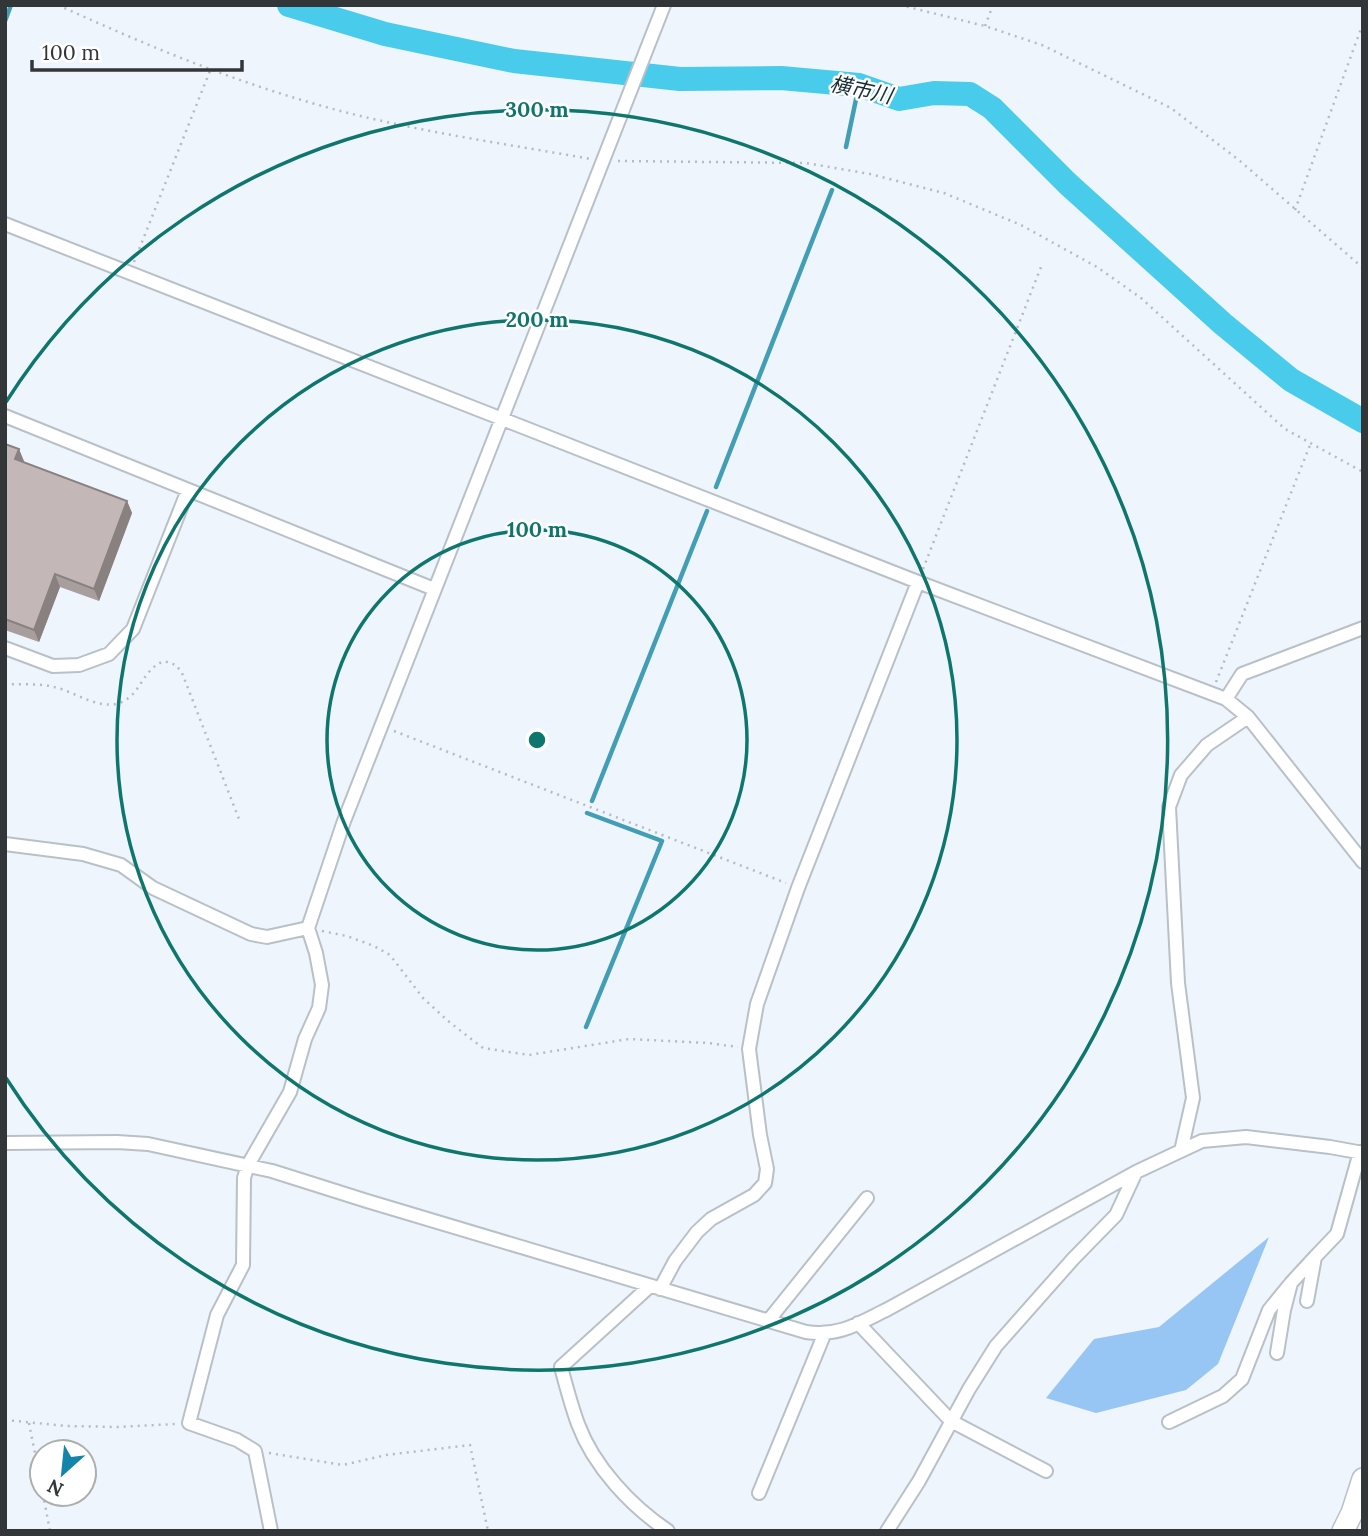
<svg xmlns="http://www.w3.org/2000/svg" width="1368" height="1536" font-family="Lora,'Noto Sans JP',serif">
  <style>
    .green { fill: #97c6f5 }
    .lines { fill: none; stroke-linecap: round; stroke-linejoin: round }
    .stream { stroke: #429eb5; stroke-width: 4.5 }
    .river { stroke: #49cbeb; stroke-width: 24 }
    .street-casing { stroke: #b9c0c7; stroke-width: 16 }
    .primary-casing { stroke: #b9c0c7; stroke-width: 24 }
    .path { stroke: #b5bbc0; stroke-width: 2.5; stroke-dasharray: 2 5; stroke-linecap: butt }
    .street { stroke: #fff; stroke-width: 12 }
    .primary { stroke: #fff; stroke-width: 21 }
    .wall { fill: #a89e9d }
    .shaded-wall { fill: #888180 }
    .building { fill: #c3b8b7; stroke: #888180; stroke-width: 2 }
    .ring { fill: none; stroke: #0f766e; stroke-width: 3.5 }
    .labels { text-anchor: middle; stroke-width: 5; stroke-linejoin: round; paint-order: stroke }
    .water-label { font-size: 21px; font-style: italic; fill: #192f35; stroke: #fff }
    .centre { fill: #0f766e; stroke: #fff; stroke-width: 3.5 }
    .ring-label { font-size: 21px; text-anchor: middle; font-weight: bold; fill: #0f766e; stroke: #fff; stroke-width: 5; stroke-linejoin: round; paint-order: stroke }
  </style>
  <rect width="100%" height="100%" fill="#eef5fc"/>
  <!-- green -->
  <path class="green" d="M1269 1237 1218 1364 1186 1390 1096 1413 1046 1398 1094 1339 1159 1327Z"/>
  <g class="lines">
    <!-- stream -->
    <path class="stream" d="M5 21 11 5
      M846 147 859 85
      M716 487 832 190
      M592 801 707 511
      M586 1027 662 841 587 813"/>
    <!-- river -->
    <path class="river" d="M289 5 385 34 514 61 680 79 781 78 859 85 899 99 934 93 970 94 992 108 1068 184 1223 324 1291 380 1363 421"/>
    <!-- street casing -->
    <g class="street-casing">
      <path id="street" d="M5 224 918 582 1226 699 1248 717 1363 862
        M5 416 434 589
        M5 648 53 666 79 665 109 654 133 629 188 490
        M1226 699 1242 674 1363 628
        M5 844 83 854 121 865 153 888 251 934 267 937 308 928
        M5 1143 117 1142 148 1144 272 1171 367 1201 806 1332C839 1337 859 1323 888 1309L1136 1172 1202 1141 1246 1137 1330 1147 1363 1153
        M1181 1151 1193 1098 1178 983 1169 807 1181 775 1207 745 1248 717
        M650 1286 561 1367C566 1386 571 1405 578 1424 594 1467 631 1506 668 1531
        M660 1289 675 1261 697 1232 711 1219 754 1195 765 1183 767 1169 760 1135 749 1049 757 1004 798 888 918 582
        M1307 1301 1315 1257 1337 1234 1360 1152
        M768 1321 867 1198
        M858 1323 951 1421 1046 1471
        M1277 1353 1284 1310 1291 1283 1315 1257
        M1169 1422 1223 1396 1242 1379 1269 1310 1291 1283
        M759 1493 824 1335
        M271 1531 255 1451 237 1440 189 1423 217 1315 243 1265 244 1178 248 1165 290 1092 305 1039 319 1008 322 985 316 953 308 928 344 821 664 5
        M887 1531 919 1481 969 1389 996 1346 1073 1259 1116 1215 1136 1172"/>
    </g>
    <!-- primary casing -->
    <g class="primary-casing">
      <path id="primary" d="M1343 1531 1352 1513 1363 1479"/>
    </g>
    <!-- path -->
    <path class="path" d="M58 5C139 42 220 76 305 101 398 129 495 142 591 159
      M900 5 985 26 1042 45 1171 108 1240 161 1363 268
      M985 26 993 5
      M618 161 806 163 870 174 944 193 1021 225 1097 267 1141 298 1285 429 1363 472
      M1295 210 1363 23
      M134 262 210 71
      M923 569 1041 267
      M1216 682 1310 445
      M5 684C21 685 39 683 54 687 77 692 104 715 127 699 142 689 143 670 164 661L176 665 182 673 239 819
      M394 731 786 883
      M322 931 347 936 374 946 390 955 423 998 448 1021 483 1048 529 1055 629 1039 708 1043 738 1047
      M5 1420 67 1426 118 1427 175 1424
      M29 1423 42 1489
      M269 1453 343 1465 386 1455 470 1445 488 1531
      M43 1494 50 1531"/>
    <!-- street -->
    <use href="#street" class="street"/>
    <!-- primary -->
    <use href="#primary" class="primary"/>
  </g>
  <!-- wall -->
  <path class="wall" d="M5 444 19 449 23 462 127 501 132 513 99 601 60 587 39 642 5 630Z"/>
  <!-- shaded-wall -->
  <path class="shaded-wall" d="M19 449 24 461 20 471 15 459Z
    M127 501 132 513 99 601 94 589Z
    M55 574 60 587 39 642 34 630Z"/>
  <!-- building -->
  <path class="building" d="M5 444 19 449 15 459 127 501 94 589 55 574 34 630 5 619Z"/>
  <!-- distance rings -->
  <g class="ring">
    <circle cx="537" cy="740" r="210"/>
    <circle cx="537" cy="740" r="420"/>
    <path d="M6 402A630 630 0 1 1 6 1078"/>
  </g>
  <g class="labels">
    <!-- water labels -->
    <g class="water-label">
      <text transform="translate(861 90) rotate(12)" y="7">横市川</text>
    </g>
  </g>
  <circle cx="537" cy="740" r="10" class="centre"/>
  <g class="ring-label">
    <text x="537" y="117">300 m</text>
    <text x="537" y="327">200 m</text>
    <text x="537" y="537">100 m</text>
  </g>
  <!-- border -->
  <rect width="1368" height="1536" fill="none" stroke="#333638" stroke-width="14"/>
  <!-- north arrow -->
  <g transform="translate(63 1473) rotate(207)"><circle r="33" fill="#ffffff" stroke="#adafaf" stroke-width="2"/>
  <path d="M0-5L12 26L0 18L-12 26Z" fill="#1484ab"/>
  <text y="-10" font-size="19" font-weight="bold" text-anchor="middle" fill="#333638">N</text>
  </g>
  <!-- scale -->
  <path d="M32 60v10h210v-10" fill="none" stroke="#333638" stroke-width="3.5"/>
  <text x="42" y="60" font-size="21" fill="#333638" stroke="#ffffff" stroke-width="5" paint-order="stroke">100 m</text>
</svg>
